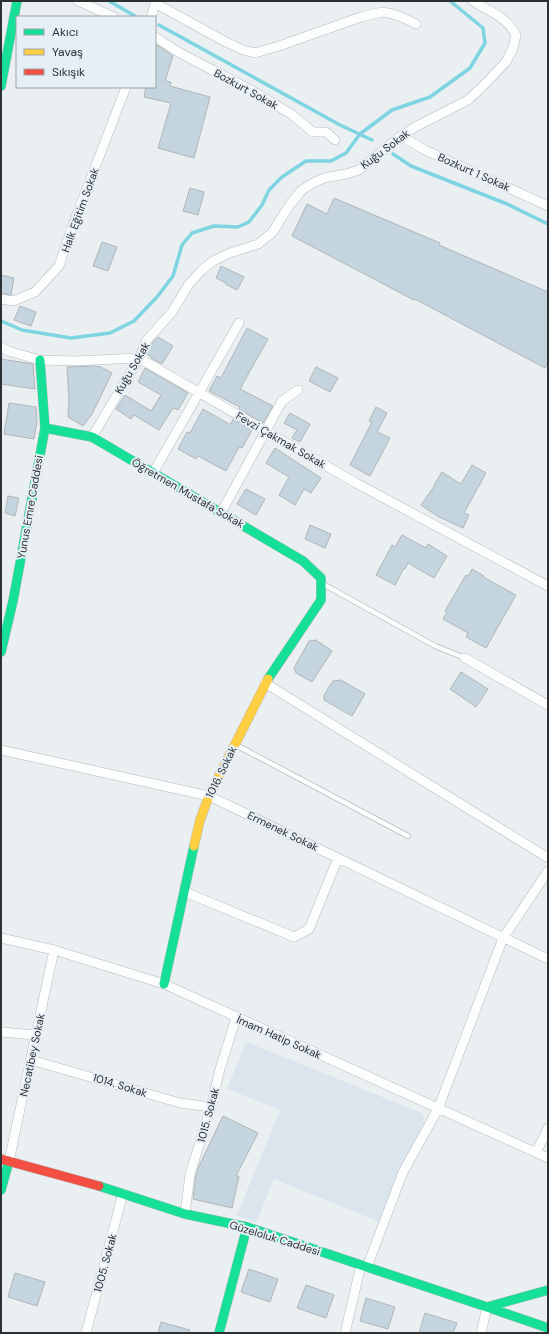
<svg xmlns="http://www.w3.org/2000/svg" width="549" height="1334" font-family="'DM Sans',sans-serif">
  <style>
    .built { fill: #dae5ed }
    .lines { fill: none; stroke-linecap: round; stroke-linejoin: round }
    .stream { stroke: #7fd4e2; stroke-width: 3.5 }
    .building { fill: #c4d5e0; stroke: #b1b5b7 }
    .lane-casing { stroke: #b7bbbd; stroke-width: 6 }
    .street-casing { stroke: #b7bbbd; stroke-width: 10 }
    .fast-casing { stroke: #b7bbbd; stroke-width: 10 }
    .slow-casing { stroke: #b7bbbd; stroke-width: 10 }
    .jam-casing { stroke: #b7bbbd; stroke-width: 10 }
    .lane { stroke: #fcfdfd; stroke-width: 4.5 }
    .street { stroke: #fcfdfd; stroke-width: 9 }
    .fast { stroke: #16e098; stroke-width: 9 }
    .slow { stroke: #ffcf43; stroke-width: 9 }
    .jam { stroke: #f24e42; stroke-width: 9 }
    .labels { text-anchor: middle; stroke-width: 4; stroke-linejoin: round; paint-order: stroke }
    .street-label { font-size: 11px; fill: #2e3134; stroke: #e7eff6 }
  </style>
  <rect width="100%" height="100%" fill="#eaeff2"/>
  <!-- built -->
  <path class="built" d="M246 1042 422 1113 425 1123 384 1224 274 1179 256 1223 237 1215 280 1110 227 1089Z"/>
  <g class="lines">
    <!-- stream -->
    <path class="stream" d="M109 1 135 16
      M159 25 340 125 372 140
      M393 154 411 166 507 204 548 224
      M1 321 22 330 71 338 110 333 134 321 157 297 173 276 182 245 192 233 214 226 238 227 249 222 262 205 269 190 282 177 306 161H331L346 153 360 134 392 110 430 97 470 68 485 43 483 28 450 1"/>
  </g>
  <!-- building -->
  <path class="building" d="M157 45 173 56 165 81 171 82 170 86 210 97 194 158 158 148 171 103 144 97 146 87H155V50Z
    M190 188 204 192 198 215 183 211Z
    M334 198 440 243 439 245 548 292V362L545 368 415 299 414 300 292 236 307 204 327 214Z
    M102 242 117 247 108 271 93 266Z
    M221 266 244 277 237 290 225 284 226 283 216 278Z
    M1 275 14 278 11 295 1 293Z
    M20 306 36 312 31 326 14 320Z
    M247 328 268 339 240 389 273 406 263 423 239 409 240 407 209 391 217 376 221 378Z
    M158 337 173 346 162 364 151 358V357L147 354 152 343Z
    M1 359 33 364 35 389 1 384Z
    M94 366 101 367 112 373 92 414 83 426 68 417 69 400 67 367Z
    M316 367 338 378 330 392 309 381Z
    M145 368 188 393 178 410 173 408 159 430 134 415 131 419 116 409 125 395 151 411 161 395 138 382Z
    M9 403 36 407 37 421 34 439 4 434Z
    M376 407 387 413 377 432 390 438 370 476 350 465 372 422 369 421Z
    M203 409 229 424H231L233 419 252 430 242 448 239 447 226 471 198 456 196 459 178 449 187 432 190 433Z
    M290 413 310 424 300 442 292 438 297 430 284 423Z
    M275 448 321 478 311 493 304 489 295 505 279 495 289 477 266 463Z
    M472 465 486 473 464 513 469 515 463 528 437 516 421 505 435 485H434L442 472 461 484Z
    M246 489 265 499 256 515 237 504Z
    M8 496 19 498 15 516 5 513Z
    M310 525 331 534 325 548 305 539Z
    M402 535 426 548 428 544 447 556 434 578 408 563 405 569 404 568 395 585 376 575 392 545 395 547Z
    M472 569 484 576 483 577 516 595 486 648 466 637 468 633 443 619 447 612 445 611 466 575 468 576Z
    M316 640 332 651 312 682 296 673 294 668 309 641Z
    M461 672 488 689 476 707 450 689Z
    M341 680 365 694 352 716 324 700V695L333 681Z
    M223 1116 258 1133 236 1176H239L232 1208 193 1199 196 1175 199 1166Z
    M249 1269 278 1279 270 1302 241 1292Z
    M15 1273 45 1282 37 1306 8 1297Z
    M306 1285 334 1295 326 1318 297 1308Z
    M366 1298 395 1307 388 1329 360 1321Z
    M425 1313 457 1323 453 1333H419Z
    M161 1322 190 1330 189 1333H158Z"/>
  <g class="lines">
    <!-- lane casing -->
    <g class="lane-casing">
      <path id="lane" d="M323 584 435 646 465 658
        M236 745 408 836"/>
    </g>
    <!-- street casing -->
    <g class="street-casing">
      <path id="street" d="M78 1 114 17
        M155 3 224 41 243 50 255 53 279 46 361 17 382 12 393 14 404 18 416 24
        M151 17 156 1
        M155 37 180 53 251 90 291 114 313 132H326L335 140
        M401 136 425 150 548 206
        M1 299 13 301 35 292 59 266 71 230 126 87
        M1 347 8 351 40 360 74 361 139 358 356 483 548 586
        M92 437 139 358 147 340 172 312 189 284 202 270 213 261 230 253 258 244 272 233 291 203 302 190 313 183 324 178 346 174 359 170 401 136 415 127 468 100 483 86 506 62 513 48 516 35C506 16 490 12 473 1
        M153 473 239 323
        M221 513 282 401 298 390
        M465 658 548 705
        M265 683 548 858
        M1 750 209 796 548 959
        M185 892 294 937 309 929 338 858
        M1 938 54 950 164 984 548 1158
        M1 1032 36 1035
        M31 1060 180 1103 211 1107
        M536 1153 548 1128
        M9 1161 54 950
        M185 1214 190 1174 211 1107 220 1069 236 1018
        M367 1267 403 1172 438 1109 503 938 548 871
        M86 1333 123 1193
        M345 1333 361 1265
        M481 1333 487 1307"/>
    </g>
    <!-- fast casing -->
    <g class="fast-casing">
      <path id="fast" d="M1 86 17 1
        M45 428 92 437 303 561 321 578V600L268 679
        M1 652 13 601 45 428 40 360
        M164 984 194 846
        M99 1186 185 1214 247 1227 487 1307 548 1290
        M1 1190 9 1161
        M487 1307 548 1328
        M219 1333 247 1227"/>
    </g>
    <!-- slow casing -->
    <g class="slow-casing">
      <path id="slow" d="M194 846 200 820 209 796 268 679"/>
    </g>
    <!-- jam casing -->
    <g class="jam-casing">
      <path id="jam" d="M1 1159 99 1186"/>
    </g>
    <!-- lane -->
    <use href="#lane" class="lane"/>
    <!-- street -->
    <use href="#street" class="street"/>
    <!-- fast -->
    <use href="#fast" class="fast"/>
    <!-- slow -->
    <use href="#slow" class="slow"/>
    <!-- jam -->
    <use href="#jam" class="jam"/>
  </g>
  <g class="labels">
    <!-- street labels -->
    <g class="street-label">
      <text transform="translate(246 89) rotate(29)" y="4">Bozkurt Sokak</text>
      <text transform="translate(385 149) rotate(-37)" y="4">Kuğu Sokak</text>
      <text transform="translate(474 172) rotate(24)" y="4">Bozkurt 1 Sokak</text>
      <text transform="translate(80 210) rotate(-70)" y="4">Halk Eğitim Sokak</text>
      <text transform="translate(132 368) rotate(-60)" y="4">Kuğu Sokak</text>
      <text transform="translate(281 440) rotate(30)" y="4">Fevzi Çakmak Sokak</text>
      <text transform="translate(188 493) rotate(30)" y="4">Öğretmen Mustafa Sokak</text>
      <text transform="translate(30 507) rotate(-80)" y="4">Yunus Emre Caddesi</text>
      <text transform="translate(221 772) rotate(-64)" y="4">1016. Sokak</text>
      <text transform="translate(283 831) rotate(26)" y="4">Ermenek Sokak</text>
      <text transform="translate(279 1037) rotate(24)" y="4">İmam Hatip Sokak</text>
      <text transform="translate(32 1055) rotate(-78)" y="4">Necatibey Sokak</text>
      <text transform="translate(120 1085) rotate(17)" y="4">1014. Sokak</text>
      <text transform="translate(208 1115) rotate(-75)" y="4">1015. Sokak</text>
      <text transform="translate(275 1238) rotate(17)" y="4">Güzeloluk Caddesi</text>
      <text transform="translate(105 1263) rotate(-75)" y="4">1005. Sokak</text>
    </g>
  </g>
  <!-- border -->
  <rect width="549" height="1334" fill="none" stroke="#2e3134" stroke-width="4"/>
  <!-- legend -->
  <rect x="16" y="16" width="140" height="72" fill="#e7eff6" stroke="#9da3a8"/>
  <rect x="24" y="29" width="20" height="6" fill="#16e098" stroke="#9da3a8"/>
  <text x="52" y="36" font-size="12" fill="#2e3134">Akıcı</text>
  <rect x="24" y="49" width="20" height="6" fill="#ffcf43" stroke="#9da3a8"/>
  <text x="52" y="56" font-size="12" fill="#2e3134">Yavaş</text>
  <rect x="24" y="69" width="20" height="6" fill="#f24e42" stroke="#9da3a8"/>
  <text x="52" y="76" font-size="12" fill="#2e3134">Sıkışık</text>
</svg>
